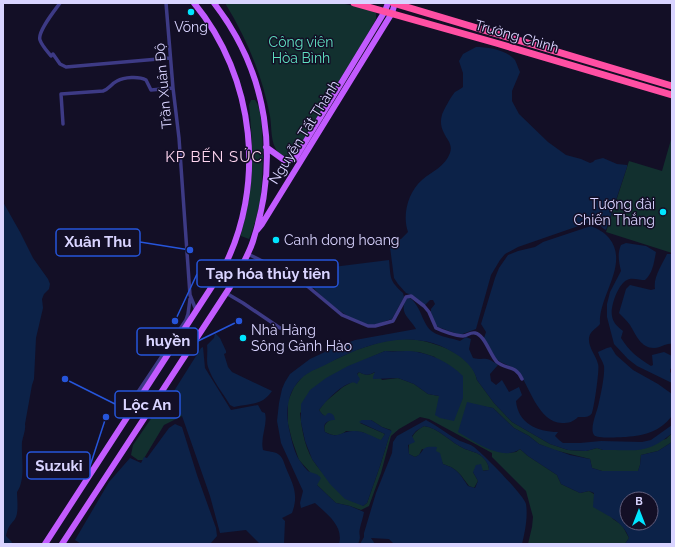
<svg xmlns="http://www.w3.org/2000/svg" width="675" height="547" font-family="Raleway,sans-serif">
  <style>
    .green { fill: #12302f; fill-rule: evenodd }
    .water { fill: #0c2248; fill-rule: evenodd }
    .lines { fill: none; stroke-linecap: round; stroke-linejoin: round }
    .street { stroke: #3d3a85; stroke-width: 3.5 }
    .primary { stroke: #c25bff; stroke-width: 6 }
    .highway { stroke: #ff4fa3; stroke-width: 7 }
    .poi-dot { fill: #00e5ff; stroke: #130f26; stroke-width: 1.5 }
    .labels { text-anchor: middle; stroke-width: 3; stroke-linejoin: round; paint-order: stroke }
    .poi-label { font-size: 14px; fill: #d9d4ff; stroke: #130f26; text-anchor: start }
    .street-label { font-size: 14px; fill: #d9d4ff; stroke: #130f26 }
    .park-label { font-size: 14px; fill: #5fe0c0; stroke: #130f26 }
    .neighbourhood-label { font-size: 15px; letter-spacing: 1px; fill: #ffd6f0; stroke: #130f26 }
    .leader { fill: none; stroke: #2655da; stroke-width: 1.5 }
    .callout-dot { fill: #2655da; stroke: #130f26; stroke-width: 1.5 }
    .callout { fill: #130f26; stroke: #2655da; stroke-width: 1.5 }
    .callout-label { font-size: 15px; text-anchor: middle; font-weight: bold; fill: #d9d4ff }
  </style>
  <rect width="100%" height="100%" fill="#130f26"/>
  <!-- green -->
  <path class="green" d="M225 3H341L370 10 376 13V19L363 42 301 144C295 153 289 163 278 152 270 143 272 127 270 116 262 75 247 39 225 3Z
    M251 100H255C266 112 263 184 260 201 258 213 254 227 249 239L241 236V234C254 187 254 153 249 105Z
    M672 136V253L606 232 629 161 662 171Z
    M399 339C405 339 412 339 418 340 439 344 473 355 477 380L494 403 512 422 550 444 568 450 586 451 597 448 603 450H613L666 439 672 433V442L658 451 641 455 640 465 638 471H602L592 468 590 459 554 450 539 444 529 436 514 428 493 408 481 406 507 453 516 452 520 449 528 456 557 475 561 484 580 493 589 491 594 494 613 519 622 525 629 538 625 544H528L532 527 533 517 526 491 492 457V453L429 419 420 417 399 429 391 436 381 473 369 506 361 510 350 506 336 503 317 485 309 471 299 460 292 440 288 424V401L294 387 303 376 312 370 356 350 381 342ZM385 351 419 352 435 357 454 421 439 401V396L428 394 414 384 398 378 382 380 376 372C369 375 366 376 359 372L352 382 343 387 325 402 319 410 322 414 330 420C325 424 323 426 325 432 333 436 339 437 346 431L362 432 381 441 385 434 360 423 371 420 382 427 391 430 380 466 367 503 363 506C348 494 328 481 317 466 305 451 302 431 300 413L369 358Z
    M169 399 182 416 164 425 143 460H138L131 455 133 445 159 407Z
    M424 426C439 428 451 443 465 449 470 451 476 452 480 455 485 458 489 464 489 470L473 472 478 481 474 488 469 486C460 474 458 469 443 464L440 457 422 449 419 455 415 457 409 454C407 442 413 432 424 426Z"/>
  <!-- water -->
  <path class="water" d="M476 47C488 47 507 50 515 60 517 64 518 68 520 72L512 91V101L519 114 548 142 566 155 581 159 590 163 593 162 595 160 603 158 617 164 627 165V167L606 230C600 227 599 221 590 222L518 247 505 254 500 260 491 275 476 329 460 335 438 327 434 323 431 312V309L435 304 433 300H430L425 305 412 295 406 293 398 284 394 278 390 247V242L401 239 408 232C402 215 408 192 422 180 432 171 445 167 450 153 453 144 447 140 444 133 441 128 440 121 442 115 443 111 452 95 455 92 458 90 461 89 463 87V73L459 61 463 54Z
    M3 202 20 232 33 258 48 279 50 284 49 289 44 294 42 299 43 308 36 338 34 379 32 385 25 424C26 430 23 436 22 442 21 458 26 479 17 492 17 499 19 513 15 519 9 527 9 525 6 536L12 542 11 544H3Z
    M591 226C598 229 604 232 609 238 630 264 598 296 600 324 596 329 590 331 589 338 588 347 596 356 598 364 600 368 594 408 592 413 589 418 583 417 578 417 573 422 569 423 562 423 538 422 530 387 518 371 513 366 505 365 499 361 492 357 488 345 484 338L486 332 481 324 495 278 499 268 508 255 518 251 535 247 543 242Z
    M626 243 646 246 656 252C654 262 653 273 645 280 640 280 631 277 627 280 618 284 610 307 612 316 613 323 618 327 623 331L621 338C629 351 638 358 651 366L653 365 652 355 664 352 672 356V368L670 369V372L672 374V383L637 366 628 359 614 344 607 317V304L610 292 621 271C619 262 617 254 621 245Z
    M667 254H672V344C665 343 662 348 654 348 641 348 636 335 630 325 627 321 623 317 619 313L626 289 630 285 651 290 655 289C653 277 662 265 667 254Z
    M389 260C391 279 389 280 403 293L404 297 392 319C384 321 376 326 368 325 353 323 319 297 311 284L325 268Z
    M407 298H410C422 307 422 325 433 332 440 337 452 338 460 341L466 337 471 339 469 349 473 358C486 361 484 355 498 365L490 374 491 381 496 385 502 380 509 392 519 387 522 395 516 401C518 423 537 432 558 432L555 436 559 440 563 443H580L601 441 642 442 651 440 672 425V433C646 456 634 449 603 450L597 448 586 451 568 450 550 444 512 422 494 403 477 380C475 370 467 362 459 356 416 326 369 342 327 364 313 371 305 372 295 386 286 399 286 418 290 433 292 442 295 454 300 461 302 464 306 469 308 471 313 474 316 472 321 478L317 485 336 503 350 506 364 512C363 518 361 523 360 528 358 535 362 536 358 544H339C344 526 327 514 315 503L301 508 300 503 303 491 281 443 277 421 279 403 282 389 285 382 290 374 310 359 327 351 355 340 416 329C409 317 398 313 407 298Z
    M215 333 220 338 226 351V353L224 354 228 367 232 372 272 391C262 406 250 403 234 407L230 405C223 393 212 380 208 367 206 361 208 352 207 345L214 338Z
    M203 347 205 368 231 410 258 405 262 412 265 413C268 425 260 437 263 450 268 452 274 451 278 454 283 457 284 463 286 468 293 485 299 494 292 513L282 518 285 521 284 544H260L246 530 220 533 210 496 182 416 169 399 201 348Z
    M611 347 616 355 633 370 658 384 672 394V416C659 432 646 435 626 437 621 437 597 439 594 435 589 428 598 410 599 402 601 393 605 375 604 366 603 361 599 357 598 352L607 348Z
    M385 351C393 352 401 351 410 351 430 353 449 362 463 376V398L454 421 440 418 435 415 439 396 428 394 414 384 398 378 373 379V377L375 372C369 375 366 376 359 372L357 374 360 379 357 384C356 383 353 382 351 383 341 385 325 402 319 410L322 414 325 416 328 413C333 413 334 415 335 420 327 420 322 424 325 432 339 440 342 430 355 431 364 431 373 437 381 440L385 434 359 422 362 420H371L382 427 392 431 389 437 380 466 367 503 363 506 345 499 330 484 312 459 305 441 301 422V404L310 390 326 378 348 366Z
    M467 402 493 408 514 428 529 436 539 444 570 455 590 459 592 468 602 471H638L640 465 641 455 658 451 672 442V544H625L629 538C623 521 608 516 593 507L594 493 589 491 580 493 561 484 557 475 528 456 520 449C502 462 474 441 458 432ZM627 499H651V523H627Z
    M426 420C438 426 448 435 460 441 465 443 470 444 474 447 483 454 524 495 526 504 528 517 525 532 522 544H394L389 539 371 538 375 544H360L364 537V533L376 493 392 453 393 442 397 436ZM424 426C439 428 451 443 465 449 470 451 476 452 480 455 485 459 489 464 489 470L483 471 481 464 476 465 473 472 478 481 475 488 468 486C460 474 458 469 443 464L440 453 436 451 437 447C419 445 426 452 415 457L409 454 408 445 415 442 412 436 416 431Z
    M175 424 182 427 197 475 216 528 217 536 211 543 210 544H81L75 540 109 482 130 458 141 463 144 457 147 458 169 428Z"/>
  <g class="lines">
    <!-- street -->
    <path class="street" d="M166 3 173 88 179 138 190 295 196 310
      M53 54 60 64 66 67 170 58
      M51 56C48 52 42 46 40 40 37 32 55 10 60 3
      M63 124 61 94 103 91C109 89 111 84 117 81 124 77 139 76 146 80L151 90 173 88
      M248 254 300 280 342 315 368 326H375L393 321 406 297 411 296 424 306 429 312 436 328C442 331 456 336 463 336 467 336 470 332 475 333 485 335 490 355 497 362 506 370 515 364 522 379
      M226 293 243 303 280 328
      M126 416 128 407 186 320 188 314 190 299"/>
    <!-- primary -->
    <path class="primary" d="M266 147 284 160 295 159 385 11 388 3
      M257 230 262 224 392 13 395 3
      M45 544 222 271C267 186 255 77 194 3
      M62 544 230 287C238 272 248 257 253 241 280 158 268 73 214 3"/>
    <!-- highway -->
    <path class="highway" d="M354 3 496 43 672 95
      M393 3 672 86"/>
  </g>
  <!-- markers -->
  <g class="poi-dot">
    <circle cx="191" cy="12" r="4"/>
    <circle cx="663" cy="212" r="4"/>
    <circle cx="276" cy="240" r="4"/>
    <circle cx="243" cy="338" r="4"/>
  </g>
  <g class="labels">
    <!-- poi labels -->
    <g class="poi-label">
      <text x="191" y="32" text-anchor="middle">Võng</text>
      <text x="655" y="209" text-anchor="end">Tượng đài<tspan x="655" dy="16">Chiến Thắng</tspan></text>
      <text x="284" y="245">Canh dong hoang</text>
      <text x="251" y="335">Nhà Hàng<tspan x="251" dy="16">Sông Gành Hào</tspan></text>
    </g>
    <!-- street labels -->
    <g class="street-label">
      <text transform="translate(517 36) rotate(16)" y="5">Trường Chinh</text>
      <text transform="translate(163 86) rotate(-95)" y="5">Trần Xuân Độ</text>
      <text transform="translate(304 132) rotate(-58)" y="5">Nguyễn Tất Thành</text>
    </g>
    <!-- park labels -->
    <g class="park-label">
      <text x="301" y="47">Công viên<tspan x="301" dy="16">Hòa Bình</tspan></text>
    </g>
    <!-- neighbourhood labels -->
    <g class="neighbourhood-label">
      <text x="214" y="162">KP BẾN SÚC</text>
    </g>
  </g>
  <!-- callouts -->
  <path class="leader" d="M190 250L140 242M175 321L197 274M239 321L198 341M65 379L115 404M106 417L90 466"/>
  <g class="callout-dot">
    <circle cx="190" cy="250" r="4"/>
    <circle cx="175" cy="321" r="4"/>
    <circle cx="239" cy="321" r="4"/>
    <circle cx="65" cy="379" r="4"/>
    <circle cx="106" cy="417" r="4"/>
  </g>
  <g class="callout">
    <rect x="56" y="229" width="84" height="27" rx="4"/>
    <rect x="197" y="260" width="141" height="27" rx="4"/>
    <rect x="137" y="328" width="61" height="27" rx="4"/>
    <rect x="115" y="391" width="65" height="27" rx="4"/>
    <rect x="27" y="452" width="63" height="27" rx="4"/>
  </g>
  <g class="callout-label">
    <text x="98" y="247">Xuân Thu</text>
    <text x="268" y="279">Tạp hóa thủy tiên</text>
    <text x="168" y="346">huyền</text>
    <text x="147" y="410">Lộc An</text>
    <text x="59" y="471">Suzuki</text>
  </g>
  <!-- border -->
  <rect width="675" height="547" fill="none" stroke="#d9d4ff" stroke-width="8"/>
  <!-- north arrow -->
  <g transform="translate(639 511)"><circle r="19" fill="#130f26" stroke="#625e7d"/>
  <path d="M0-3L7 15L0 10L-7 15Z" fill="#00e5ff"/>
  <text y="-6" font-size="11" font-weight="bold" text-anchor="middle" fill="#d9d4ff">B</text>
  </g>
</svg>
